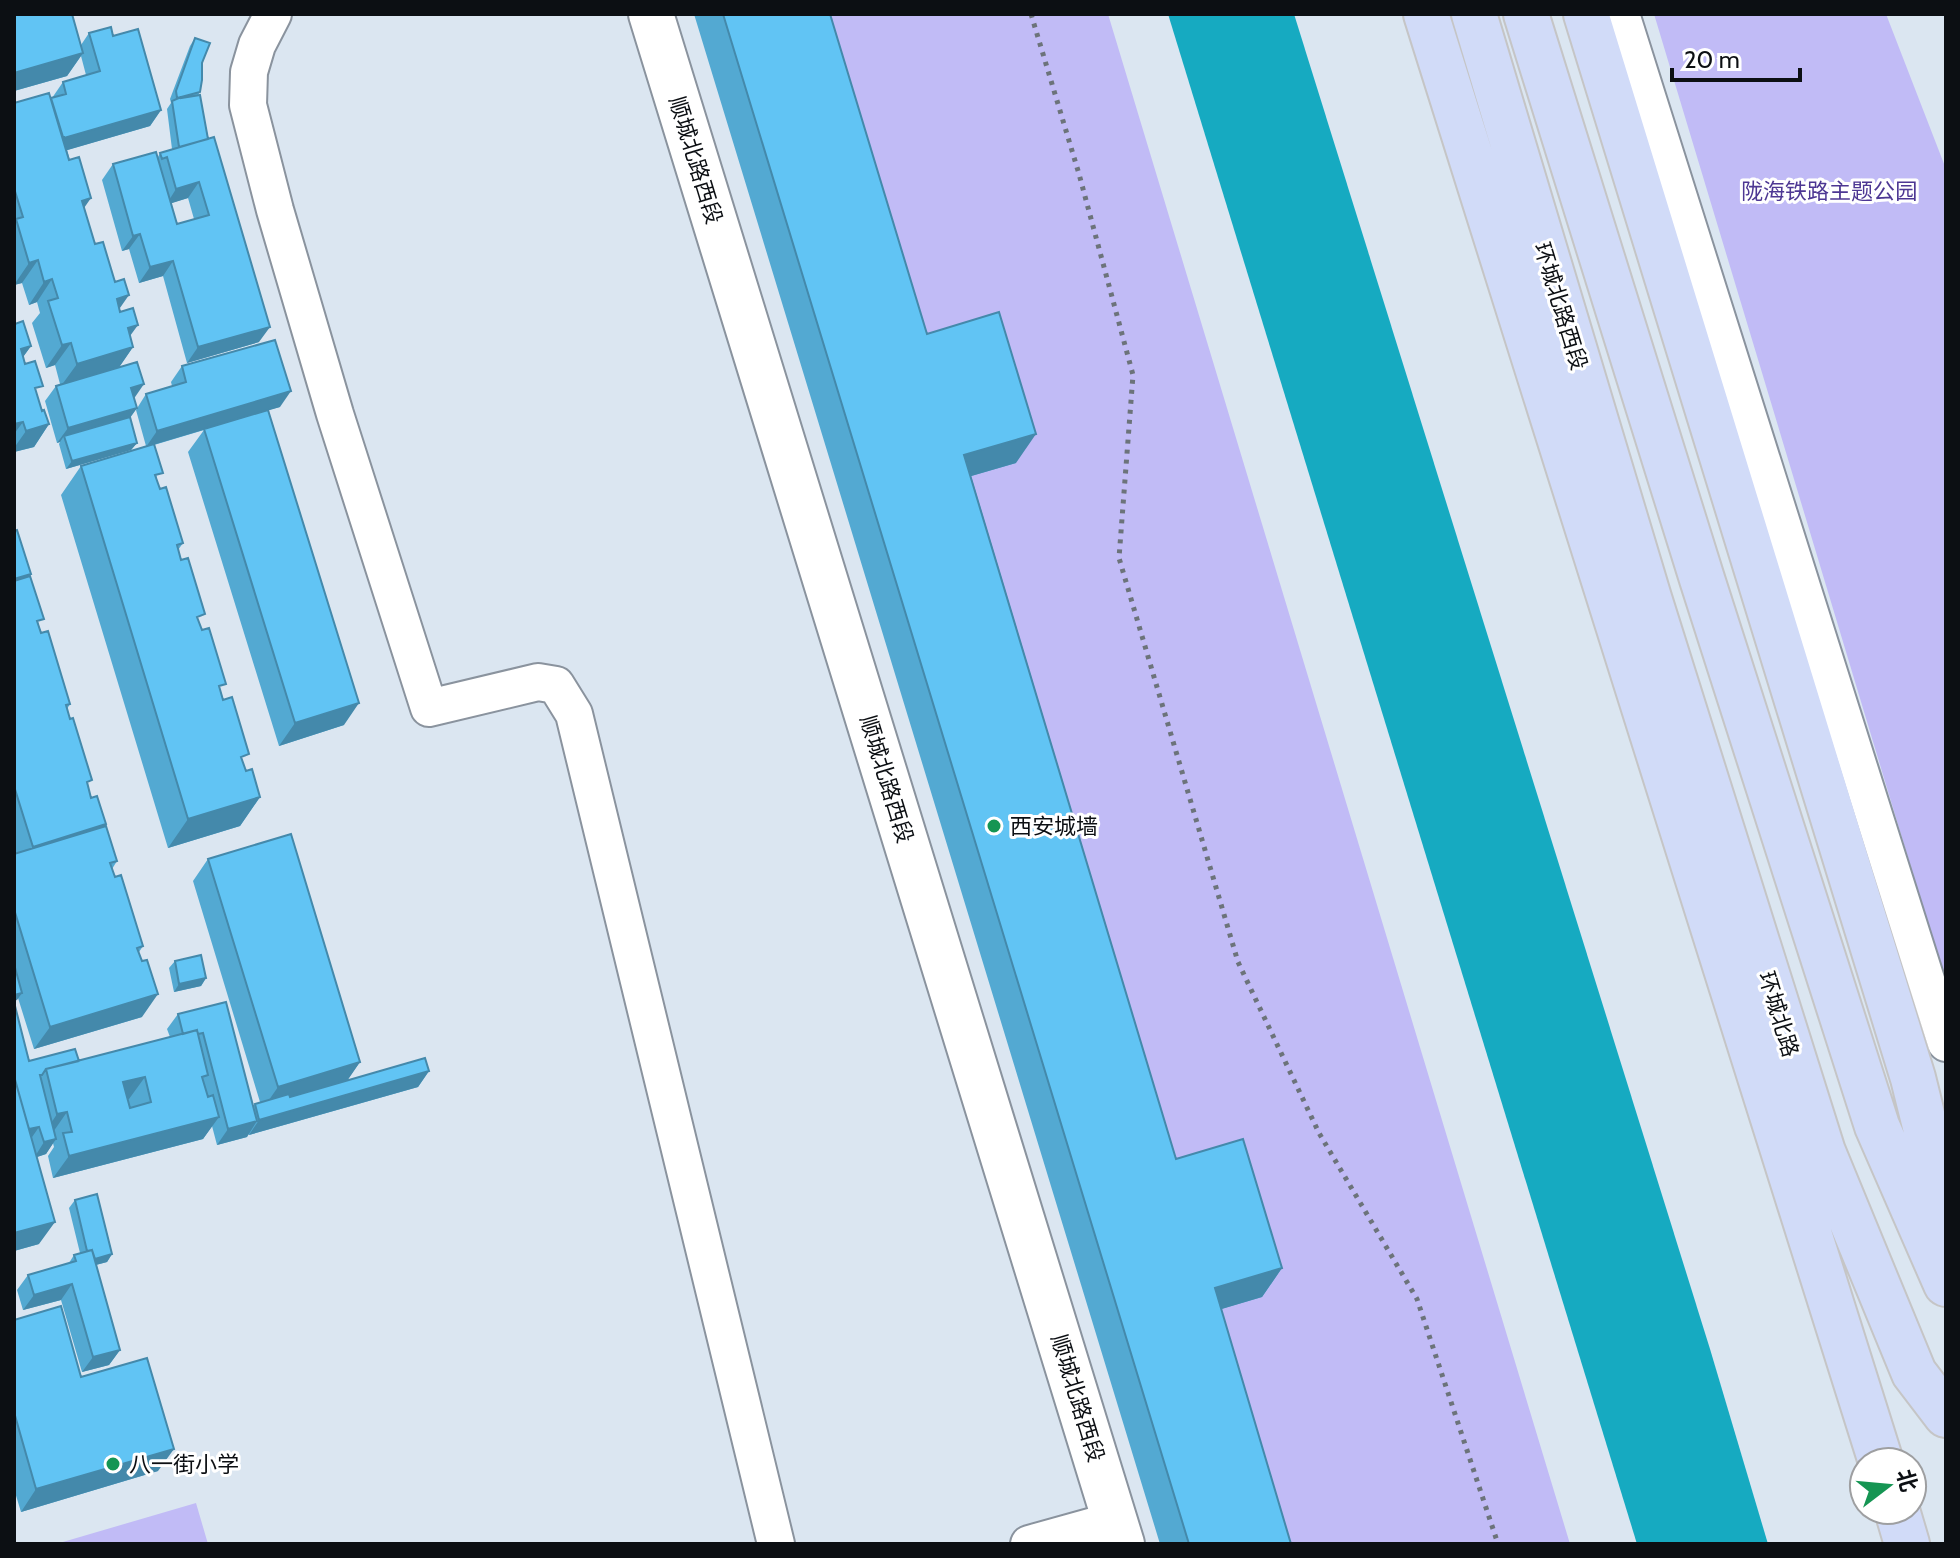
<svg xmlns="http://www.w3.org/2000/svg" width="1960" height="1558" font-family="Cabin,'Noto Sans SC',sans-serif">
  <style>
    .green { fill: #c1bbf6 }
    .water { fill: #16aac1 }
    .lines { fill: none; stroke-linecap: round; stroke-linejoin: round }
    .minor-casing { stroke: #8a939e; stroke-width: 40 }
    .tertiary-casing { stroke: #8a939e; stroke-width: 48 }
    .primary-casing { stroke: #c5c5c6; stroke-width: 48 }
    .path { stroke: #6c737a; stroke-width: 5; stroke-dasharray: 4 6; stroke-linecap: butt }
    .minor { stroke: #fff; stroke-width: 36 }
    .tertiary { stroke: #fff; stroke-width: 44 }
    .primary { stroke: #d1dbf8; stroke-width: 44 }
    .wall { fill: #53a9d2; fill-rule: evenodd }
    .shaded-wall { fill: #4489ab }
    .building { fill: #61c4f4; stroke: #4489ab; stroke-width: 2; fill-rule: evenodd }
    .poi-dot { fill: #159553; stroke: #fff; stroke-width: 3 }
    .labels { text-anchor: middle; stroke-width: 6; stroke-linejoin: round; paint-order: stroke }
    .street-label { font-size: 22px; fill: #0c0f13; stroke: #fff }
    .park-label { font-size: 22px; fill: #4d3793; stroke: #fff }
    .poi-label { font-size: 22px; fill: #0c0f13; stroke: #fff; text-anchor: start }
  </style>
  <rect width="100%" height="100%" fill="#dbe6f1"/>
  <!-- green -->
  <path class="green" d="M801 14H1108L1570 1544H1263L944 484 1016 462 907 363Z
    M1654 14H1886L1946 169V984Z
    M196 1503 208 1544H56Z"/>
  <!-- water -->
  <path class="water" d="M1168 14H1294L1710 1349 1768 1544H1637Z"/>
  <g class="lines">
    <!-- minor casing -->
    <g class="minor-casing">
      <path id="minor" d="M273 14 257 45 249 72 248 105 275 210 335 414 429 708 538 682 556 685 574 714 776 1544
        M1621 14 1946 1043
        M1029 1544 1115 1520"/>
    </g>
    <!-- tertiary casing -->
    <g class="tertiary-casing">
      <path id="tertiary" d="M651 14 1122 1544"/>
    </g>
    <!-- primary casing -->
    <g class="primary-casing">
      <path id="primary" d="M1426 14 1881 1462
        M1474 14 1649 598 1823 1152 1914 1373 1946 1415
        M1526 14 1702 579 1877 1126 1946 1284
        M1586 14 1913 1078 1946 1211
        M1897 1510 1907 1544"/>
    </g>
    <!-- path -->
    <path class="path" d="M1031 14 1079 174 1133 375 1119 558 1238 962 1319 1133 1417 1299 1498 1544"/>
    <!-- minor -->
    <use href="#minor" class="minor"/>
    <!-- tertiary -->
    <use href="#tertiary" class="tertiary"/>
    <!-- primary -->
    <use href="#primary" class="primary"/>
  </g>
  <!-- wall -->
  <path class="wall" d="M14 14 81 45 89 33 113 36 161 110 150 126 67 150 95 244 133 347 119 367 134 398 137 408 130 418 137 443 131 450 66 469 59 444 60 442 57 443 45 401 56 386 60 384 55 365 46 368 32 323 40 313 37 302 29 305 22 283 14 285V103L52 98 63 82 86 75 81 56 67 76 14 91Z
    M694 14H830L927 334 1016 463 971 476 1176 1159 1282 1268 1262 1297 1221 1309 1291 1544H1160Z
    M195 38 202 63 200 92 198 95 259 342 187 363 163 276 139 283 129 249 122 251 102 180 113 164 158 157 160 153 172 149 167 109 171 103 170 99 190 46ZM188 198 194 219 177 224 171 203Z
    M14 322 31 346 23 357 42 411 49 424 34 447 14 452Z
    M182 366 280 407 268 410 344 725 279 746 188 452 204 430 154 445 157 481 183 543 178 550 199 622 246 771 260 797 240 826 168 848 61 495 81 466 146 446 136 410 146 394 172 386 171 382Z
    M14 531 29 576 39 626 70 704 67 709 91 798 106 824 104 827 117 861 112 869 143 946 139 952 142 1017 34 1049 18 998 14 1001Z
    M208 859 360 1062 347 1080 429 1071 418 1087 249 1135 248 1134 247 1137 217 1145 212 1126 203 1139 53 1178 48 1156 54 1147 53 1143 46 1154 37 1157 39 1244 14 1251V1002L29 1061H79L170 1037 167 1029 178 1014 226 1002 253 1106 255 1104 260 1102 193 881Z
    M175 961 206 978 201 986 174 992 169 968Z
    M75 1200 112 1254 107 1262 96 1265 120 1350 109 1365 82 1372 61 1300 23 1310 17 1290 28 1275 69 1263 74 1255 80 1253 69 1208Z
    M14 1320 81 1377 158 1471 21 1512 14 1489Z"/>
  <!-- shaded-wall -->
  <path class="shaded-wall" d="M83 53 67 76 14 91V73Z
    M161 110 150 126 54 154 64 138Z
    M199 182 188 198 166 205 176 189Z
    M91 198 75 221 82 201Z
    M140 234 129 249 122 251 133 236Z
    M38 260 22 283 14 285 29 263Z
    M173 261 163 276 139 283 150 267Z
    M52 279 37 302 29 305 44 282Z
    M129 295 113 318 117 299Z
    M138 325 122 347 128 328Z
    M270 327 259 342 187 363 198 347Z
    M71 343 55 365 46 368 62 345Z
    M31 346 15 368 21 349Z
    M133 347 118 369 61 386 77 364Z
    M144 384 133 400 131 388Z
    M291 391 280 407 146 447 157 431Z
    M137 408 126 423 64 436 60 442 57 443 68 428Z
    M23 422 14 434V424Z
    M49 424 34 447 14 452V448L26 431Z
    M1036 434 1016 463 944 484 964 455Z
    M137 443 131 450 66 469 72 461Z
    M359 703 344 725 279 746 295 723Z
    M260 797 240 826 168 848 188 819Z
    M106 824 90 847 17 869 33 847Z
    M206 978 201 986 174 992 179 984Z
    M22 993 17 1000 14 1001V995Z
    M158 994 142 1017 34 1049 50 1027Z
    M360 1062 345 1084 262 1110 278 1087Z
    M429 1071 418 1087 249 1135 259 1120Z
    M145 1077 129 1099 107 1105 123 1082Z
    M67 1112 51 1135 42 1137 57 1114Z
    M219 1117 203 1139 53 1178 69 1156Z
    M257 1121 247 1137 217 1145 228 1129Z
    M39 1127 28 1143 26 1129Z
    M56 1139 46 1154 34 1158 44 1142Z
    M55 1222 39 1244 14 1251V1233Z
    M112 1254 107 1262 84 1268 90 1260Z
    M1282 1268 1262 1297 1195 1317 1215 1288Z
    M72 1284 61 1300 23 1310 34 1295Z
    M120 1350 109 1365 82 1372 93 1357Z
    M174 1449 158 1471 21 1512 36 1489Z"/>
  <!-- building -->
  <path class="building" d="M14 14H72L83 53 14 73Z
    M723 14H830L927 334 999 312 1036 434 964 455 1176 1159 1243 1139 1282 1268 1215 1288 1291 1544H1189Z
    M111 27 113 36 138 29 161 110 64 138V137H63L51 98 66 94 63 82 100 71 89 33Z
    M195 38 210 43 202 63V80L200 92 181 97V98L200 95 208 139 179 147 172 101 181 97 177 98 176 91Z
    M49 93 69 160 79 157 91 198 82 201 95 244 103 242 115 282 124 279 129 295 117 299 120 312 133 308 138 325 128 328 133 347 77 364 71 343 62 345 48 301 58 298 52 279 44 282 38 260 29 263 16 219 23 217 14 188V103Z
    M214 137 270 327 198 347 173 261 150 267 140 234 133 236 113 164 156 152 177 224 209 215 199 182 176 189 167 157 162 159 160 153Z
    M23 321 31 346 21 349 25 364 35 361 43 386 35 388 42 411 44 410 49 424 26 431 23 422 14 424V322L15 324Z
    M275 340 291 391 157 431 146 394 186 382 182 366Z
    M137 362 144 384 131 388 137 408 68 428 56 386Z
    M268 410 359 703 295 723 204 429Z
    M130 417 137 443 72 461 64 436Z
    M154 444 163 473 155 475 160 489 166 487 183 543 177 545 181 560 188 558 205 614 197 617 202 630 209 628 226 684 219 686 223 700 232 697 249 754 241 757 246 771 252 769 260 797 188 819 81 466Z
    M17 530 31 574 14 579V531Z
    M30 576 44 619 37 621 41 633 48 631 70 704 66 705 70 719 73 718 92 780 87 782 91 798 97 796 106 824 33 847 14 786V581Z
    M106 826 117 861 110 863 115 877 121 875 143 946 137 948 142 961 147 960 158 994 50 1027 14 909V854Z
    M291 834 360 1062 278 1087 208 859Z
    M201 955 206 978 179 984 175 961Z
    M14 964 22 993 14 995Z
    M14 1002 29 1061 75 1049 79 1061 46 1069 42 1075H40L56 1139 44 1142 39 1127 29 1129 14 1076Z
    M226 1002 257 1121 228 1129 203 1033 198 1034 197 1030 183 1034 178 1014Z
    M197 1030 208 1075 202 1077 208 1097 213 1095 219 1117 69 1156 63 1133 72 1132 67 1112 57 1114 46 1069ZM145 1077 151 1102 130 1108 123 1082Z
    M425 1058 429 1071 259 1120 255 1104 289 1094 290 1097Z
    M14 1076 55 1222 14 1233Z
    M97 1194 112 1254 95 1259 92 1250 87 1251 75 1200Z
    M92 1250 120 1350 93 1357 72 1284 34 1295 28 1275 76 1261 74 1255Z
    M61 1306 81 1377 147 1358 174 1449 36 1489 14 1412V1320Z"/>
  <!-- markers -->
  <g class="poi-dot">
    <circle cx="994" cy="826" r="8"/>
    <circle cx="113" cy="1464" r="8"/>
  </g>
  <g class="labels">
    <!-- street labels -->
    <g class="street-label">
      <text transform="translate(696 160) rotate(73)" y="8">顺城北路西段</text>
      <text transform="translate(1561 306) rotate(73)" y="8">环城北路西段</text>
      <text transform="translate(887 779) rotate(73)" y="8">顺城北路西段</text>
      <text transform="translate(1779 1014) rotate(73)" y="8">环城北路</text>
      <text transform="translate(1078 1398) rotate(73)" y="8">顺城北路西段</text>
    </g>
    <!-- park labels -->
    <g class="park-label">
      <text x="1829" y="199">陇海铁路主题公园</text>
    </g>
    <!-- poi labels -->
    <g class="poi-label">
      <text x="1010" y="834">西安城墙</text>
      <text x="129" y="1472">八一街小学</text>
    </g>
  </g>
  <!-- border -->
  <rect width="1960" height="1558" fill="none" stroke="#0c0f13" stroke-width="32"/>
  <!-- north arrow -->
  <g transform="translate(1888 1486) rotate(74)"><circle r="38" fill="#ffffff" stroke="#9e9fa1" stroke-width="2"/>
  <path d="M0-6L14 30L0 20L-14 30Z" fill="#159553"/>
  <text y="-12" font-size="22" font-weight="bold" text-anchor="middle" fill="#0c0f13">北</text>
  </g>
  <!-- scale -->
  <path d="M1672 68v12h128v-12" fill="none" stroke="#0c0f13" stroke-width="4"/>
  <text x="1684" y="68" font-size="24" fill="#0c0f13" stroke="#ffffff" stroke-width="6" paint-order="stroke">20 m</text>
</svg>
